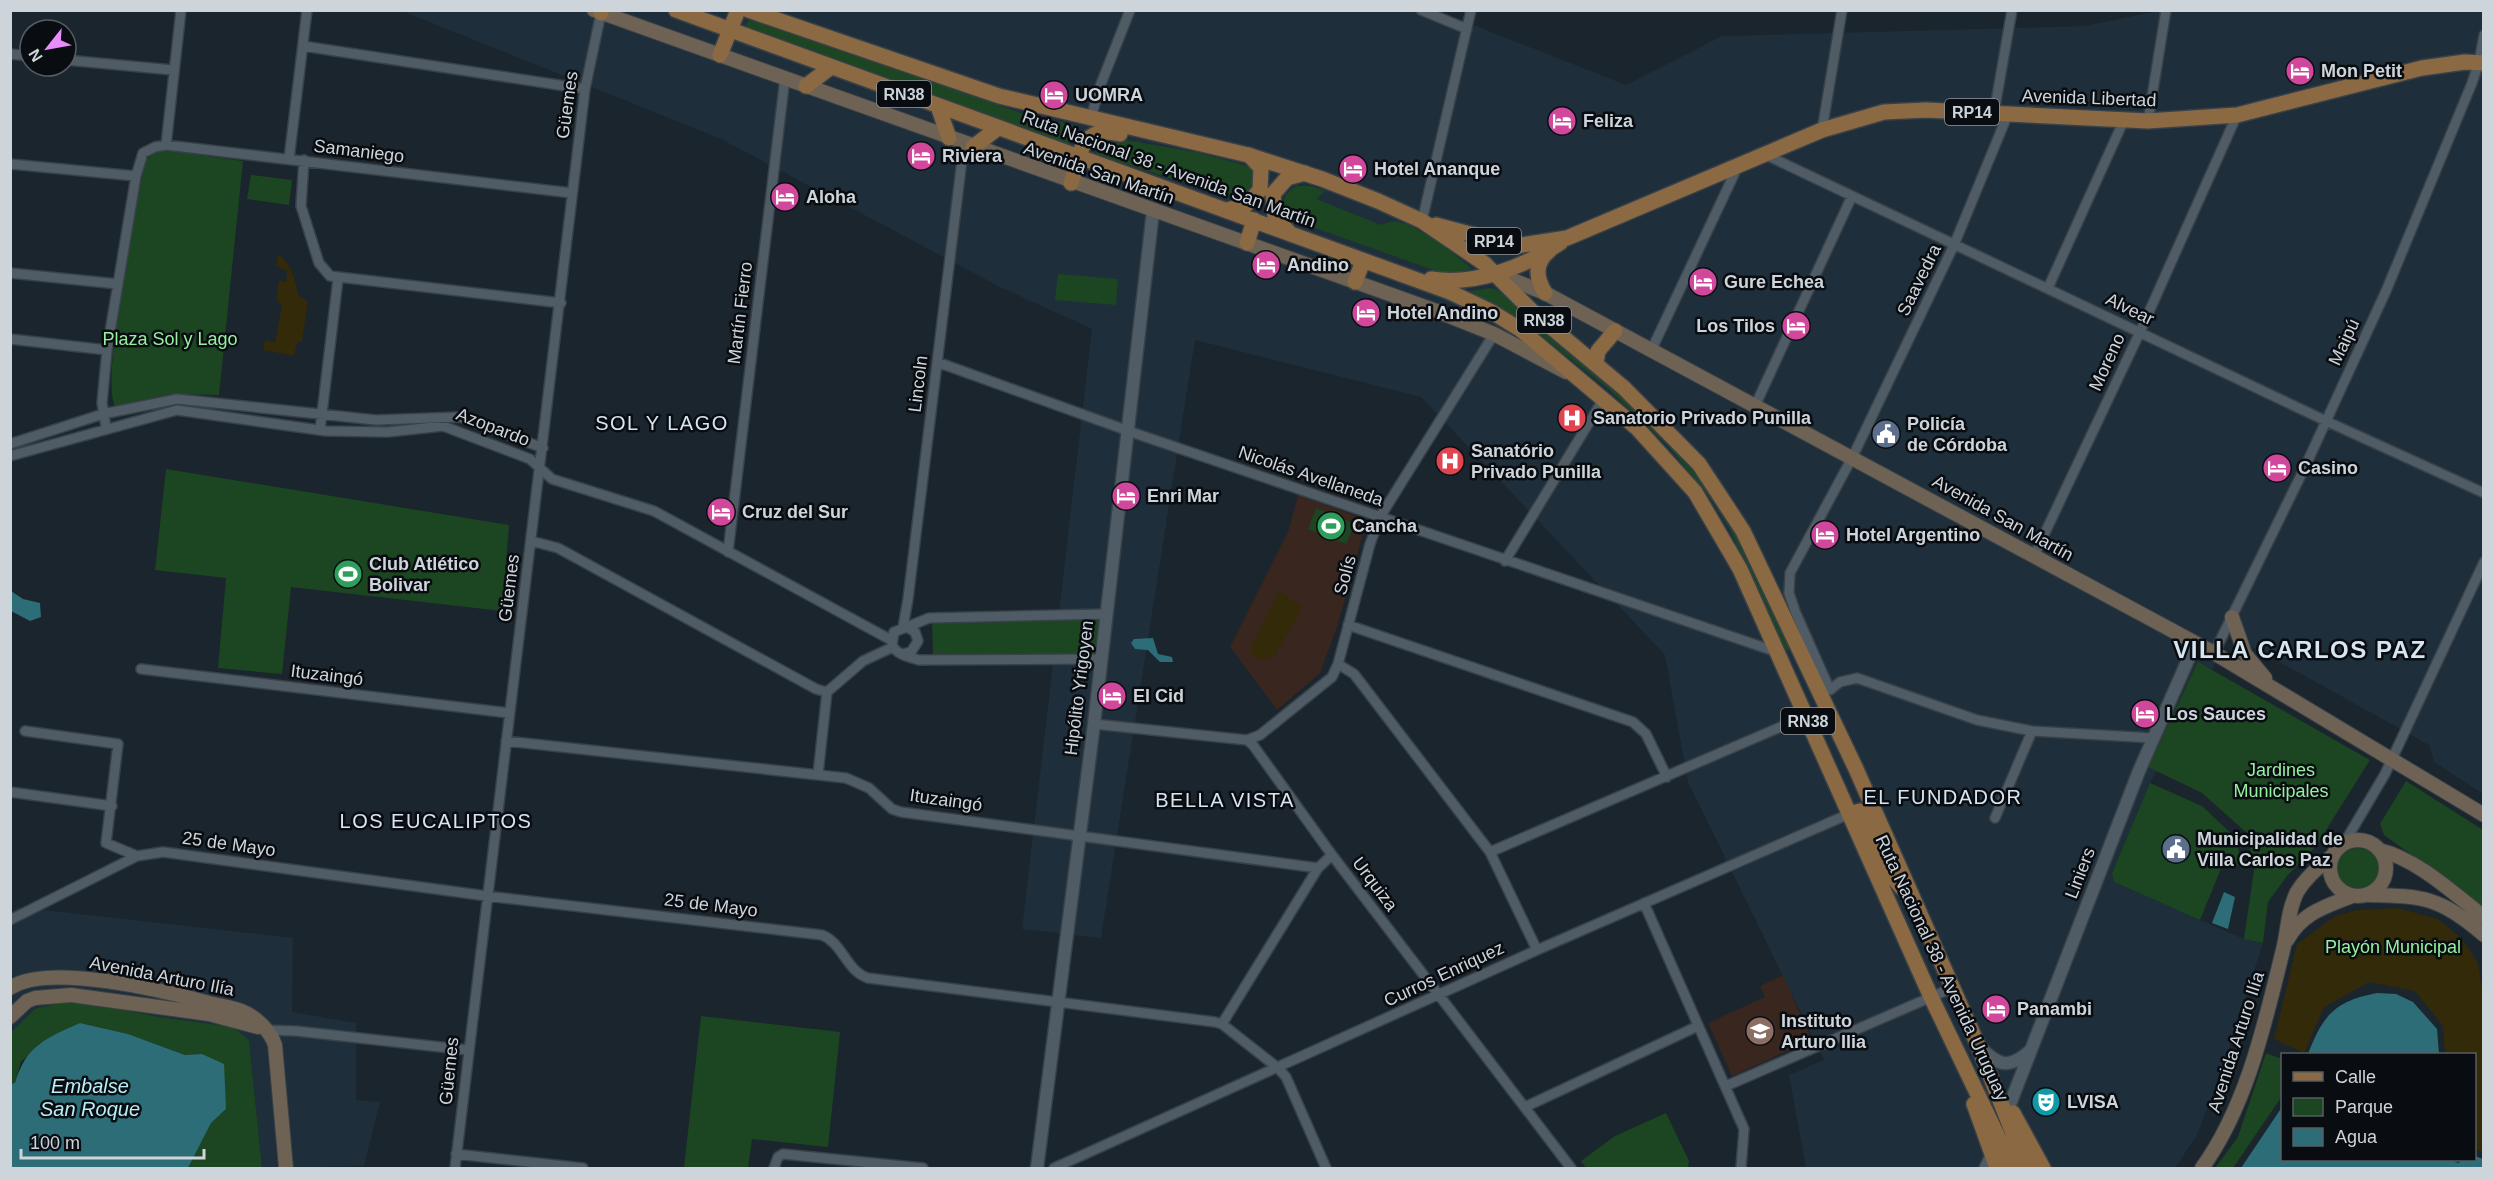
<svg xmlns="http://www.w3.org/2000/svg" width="2494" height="1179" font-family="Arial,sans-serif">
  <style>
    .built { fill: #1e2e3a }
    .education { fill: #38261f }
    .green { fill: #1c4621 }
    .sand { fill: #332a09 }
    .water { fill: #2d6d77 }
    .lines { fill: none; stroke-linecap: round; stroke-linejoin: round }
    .minor-casing { stroke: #394148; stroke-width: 12 }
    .tertiary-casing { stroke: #394148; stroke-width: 15 }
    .secondary-casing { stroke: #394148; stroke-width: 16 }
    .primary-casing { stroke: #394148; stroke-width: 18 }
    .minor { stroke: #505c65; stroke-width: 9 }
    .tertiary { stroke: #505c65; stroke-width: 12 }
    .secondary { stroke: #6d6254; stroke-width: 14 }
    .primary { stroke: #8a6943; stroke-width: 15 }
    .labels { text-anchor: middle; stroke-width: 5; stroke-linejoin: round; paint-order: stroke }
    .shield { fill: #090d11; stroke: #92989e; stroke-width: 1.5 }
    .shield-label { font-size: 16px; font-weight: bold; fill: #cdd4da }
    .poi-label { font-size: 18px; font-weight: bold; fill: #cdd4da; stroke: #090d11; text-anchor: start }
    .street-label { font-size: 18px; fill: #cdd4da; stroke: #090d11 }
    .park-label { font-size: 18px; fill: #96f09f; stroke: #090d11 }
    .neighbourhood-label { font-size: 20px; letter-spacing: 1.5px; fill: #d7e5f0; stroke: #090d11 }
    .water-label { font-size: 20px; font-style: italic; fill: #b8eef7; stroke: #090d11 }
    .district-label { font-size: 24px; font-weight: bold; letter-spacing: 1.5px; fill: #d7e5f0; stroke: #090d11 }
  </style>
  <rect width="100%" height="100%" fill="#1a252d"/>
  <!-- built -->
  <path class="built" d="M2163 10 2483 11V794L2434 762 2429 745 2231 635 2150 783 2112 873 2114 882 2244 939 2263 943 2222 1071 2197 1135 2175 1168H1806L1789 1075 1824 1060 1688 782 1665 655 1421 397 1195 340 1101 938 1022 929 1092 329 1000 287 721 139 402 11H1438L1626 85 1722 36 2084 26Z
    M18 907 293 938 292 1012 356 1023V1100L380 1102 364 1166 262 1168 249 1040 110 1007 11 1032V913Z"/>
  <!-- education -->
  <path class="education" d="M1298 495 1367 520 1337 627 1320 673 1277 710 1230 647 1288 532Z
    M1783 975 1812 1040 1732 1076 1708 1023 1765 997 1760 986Z"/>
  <!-- green -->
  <path class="green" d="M750 19 1024 114 1077 126 1069 144 748 27 745 25Z
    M1103 136 1200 153 1251 167 1255 172 1257 185 1245 198 1238 200 1098 155 1094 150V141Z
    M163 150 243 161 219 395 171 394 115 406C100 379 138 201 145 161L154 152Z
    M251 175 292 180 289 205 247 199Z
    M1297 186H1310L1325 191 1316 199 1381 225C1387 223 1393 220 1400 222 1422 229 1455 254 1472 269L1452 273 1436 271 1290 219 1284 212C1282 199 1285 192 1297 186Z
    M1058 274 1118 279 1116 305 1055 300Z
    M1491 288 1498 290 1530 320 1608 382 1695 469 1732 524 1792 651 1786 650 1729 528 1712 501 1669 447 1605 386 1527 325 1470 291Z
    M166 469 509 525 502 611 291 587 282 674 218 668 226 578 155 570Z
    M1316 508 1355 524 1346 544 1308 529Z
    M1106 614 1101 659 933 654 932 621Z
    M2198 662 2370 760 2316 846 2287 876 2268 902 2263 943 2244 939 2254 870 2247 833 2202 793 2148 767Z
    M2406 781 2483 830V907L2384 835 2380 824Z
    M2150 783 2202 806 2237 839 2241 867 2224 861 2200 920 2114 882 2112 873Z
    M2337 869a21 21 0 1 1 42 0a21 21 0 1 1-42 0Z
    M63 1002 110 1007 158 1017 233 1027 249 1040 262 1168H188L211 1123 226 1109 203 1054 185 1055 128 1034 80 1023 21 1061 15 1083 11 1084V1032L35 1009Z
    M701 1016 840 1032 828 1147 752 1139 748 1168 684 1167Z
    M2266 1053 2282 1059V1096L2233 1168H2215L2238 1137Z
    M1666 1113 1689 1161 1688 1168H1586L1581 1161 1615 1136Z"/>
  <!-- sand -->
  <path class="sand" d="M278 254C292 264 295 279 298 295L308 302 302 341 297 343 294 356 263 350 265 340 275 342 282 306 276 298 279 281 286 282 287 271 276 266Z
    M1279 591 1302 607 1274 658 1255 659 1249 650Z
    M2397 908 2438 919 2462 939 2478 963 2484 1002 2483 1152 2475 1150 2474 1054H2445L2443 1026 2415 991 2369 982 2324 1007 2304 1053 2274 1039 2297 944 2335 916 2357 910Z"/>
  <!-- water -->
  <path class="water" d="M11 591 23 599 40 603 41 617 30 621 11 611Z
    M1153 638 1158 654 1172 657 1173 662H1160L1148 650 1135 649 1131 643 1134 639Z
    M2224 892 2235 897 2228 929 2212 923Z
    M2377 993 2396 994 2413 1002 2437 1029 2439 1054H2308C2323 1015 2335 1001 2377 993Z
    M80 1023 128 1034 185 1055 202 1054 224 1064 226 1109 211 1123 188 1168H11V1084L15 1083C26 1045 47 1038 80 1023Z
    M2282 1107V1160H2450L2458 1163 2463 1160H2474L2475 1156 2483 1159V1168H2241Z"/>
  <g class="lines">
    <!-- minor casing -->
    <g class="minor-casing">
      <path id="minor" d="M1421 10 1467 29
        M303 46 585 89
        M10 54 30 56
        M66 60 173 70
        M1994 113 2012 10
        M2008 114 1954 245 1853 456 1790 573 1789 593 1795 611 1830 690 1840 682 1857 678 1977 720 2032 731 2153 738
        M1091 118 1099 89 1130 10
        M2148 121 2166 10
        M1822 130 1842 10
        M166 145 181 10
        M1764 154 2326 421 2484 493
        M289 159 307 10
        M304 160 301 206 319 263 330 276 561 303
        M10 164 136 176
        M1422 221 1471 10
        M10 273 118 284
        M2048 288 2124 120
        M10 339 107 350
        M1651 351 1738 166
        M937 362 1137 434 1777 652
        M1755 406 1852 196
        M106 427 102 403 107 350 136 176 143 153 155 147 166 145 572 193
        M320 430 338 279
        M10 444 103 414 177 399 376 420 460 417 543 448
        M10 456 177 410 326 431 388 432 443 426 530 459 552 479 654 511 891 640
        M531 541 558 548 816 689 827 692
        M728 552 785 78
        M2034 556 2140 332 2237 115
        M1505 561 1604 398
        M1348 625 1633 722 1646 734 1667 777
        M903 627 908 599 964 144
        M907 627 929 618 1106 614
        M2214 653 2304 469 2386 291 2472 83 2479 62 2484 35
        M902 654 911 652 918 641 915 632 907 627 894 632 892 645C897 655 909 657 919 660L1101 659
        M1338 664 1354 674 1361 683 1490 852 1537 950
        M141 669 509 713
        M1094 724 1247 740 1253 745 1332 855 1571 1168
        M25 731 118 744 106 843 137 856
        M1247 740 1260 735 1332 677 1338 664 1370 544 1380 517 1494 334
        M506 741 846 778 869 788 892 809 901 812 1318 868
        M818 774 827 692 863 661 893 647
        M10 792 112 806
        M1995 818 2032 731
        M2343 845 2385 774 2484 562
        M1490 852 1806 716
        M1644 903 1744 1129 1741 1168
        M10 920 137 856 163 852 487 896 822 935C843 943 846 971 868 978L1215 1022 1222 1024 1278 1068 1286 1077 1326 1168
        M1222 1024 1318 868 1332 855
        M265 1030 296 1031 468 1050
        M1726 1086 1952 988
        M1525 1107 1698 1026
        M456 1154 583 1168
        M455 1168 585 89 601 13
        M774 1168 778 1157 783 1154 923 1168
        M1054 1168 1537 950 1849 814
        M1984 1168 1991 1153"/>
    </g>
    <!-- tertiary casing -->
    <g class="tertiary-casing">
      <path id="tertiary" d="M1980 1047C1999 1067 2010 1069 2031 1050
        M2005 1117 2139 771 2195 644
        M1037 1168 1094 724 1153 211"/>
    </g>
    <!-- secondary casing -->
    <g class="secondary-casing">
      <path id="secondary" d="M594 10 1434 310 1494 334 1566 372
        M1495 273 1545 293 2214 653 2484 815
        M2232 617 2245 654 2265 678
        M2330 868a28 28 0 1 1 56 0a28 28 0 1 1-56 0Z
        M2379 850C2417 859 2453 893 2484 917
        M2368 895C2424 896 2440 897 2484 935
        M2287 940C2302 913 2324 907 2352 896
        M10 988C48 962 166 991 209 1003 221 1006 233 1007 244 1012 257 1018 271 1032 275 1045L286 1168
        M10 1017 27 1001 35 998 71 995 209 1014 258 1027
        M2202 1168C2246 1107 2264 1027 2282 954 2288 933 2287 912 2297 892 2306 877 2319 867 2332 856"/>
    </g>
    <!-- primary casing -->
    <g class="primary-casing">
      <path id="primary" d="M600 10 601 13
        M676 10 1450 292 1492 312 1521 330 1637 428 1695 492 1740 569 1931 997 2013 1168
        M748 10 999 96 1248 155 1322 179 1378 201 1422 221 1485 264 1533 312 1624 388 1699 464 1743 531 1856 769 1977 1043 2027 1168
        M720 55 738 10
        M806 86 831 67
        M938 106 949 138
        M973 147 998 128
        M1082 147C1092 131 1103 130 1120 134
        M1071 183 1082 148
        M1227 210 1246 205 1260 190 1261 168 1249 155
        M1436 225 1515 246 1567 238 1822 130 1884 112 1926 110 2148 121 2237 115 2422 68 2465 62 2484 63
        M1288 231 1275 217 1273 194 1287 178 1305 173
        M1247 243 1254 220
        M1431 279C1475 286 1525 267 1561 242
        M1355 282 1363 261
        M1545 293C1536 278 1534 263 1549 251
        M1596 363 1598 351 1615 331
        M1849 814 1860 811 1865 816 1889 873 1902 888
        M1974 1104 1997 1168
        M2013 1113 2043 1168"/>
    </g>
    <!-- minor -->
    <use href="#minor" class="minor"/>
    <!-- tertiary -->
    <use href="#tertiary" class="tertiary"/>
    <!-- secondary -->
    <use href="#secondary" class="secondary"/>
    <!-- primary -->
    <use href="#primary" class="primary"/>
  </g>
  <!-- icons -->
  <defs>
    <g id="hotel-disc" transform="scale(1.5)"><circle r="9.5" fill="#d1479c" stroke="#090d11"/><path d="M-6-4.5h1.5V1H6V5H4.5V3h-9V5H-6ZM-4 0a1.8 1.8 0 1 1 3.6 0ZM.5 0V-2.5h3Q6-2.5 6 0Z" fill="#fff"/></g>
    <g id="hospital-disc" transform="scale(1.5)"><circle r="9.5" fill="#e0444e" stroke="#090d11"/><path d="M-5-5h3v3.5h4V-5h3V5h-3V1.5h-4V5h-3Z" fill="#fff"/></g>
    <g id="civic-disc" transform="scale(1.5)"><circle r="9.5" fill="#5c6f8a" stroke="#090d11"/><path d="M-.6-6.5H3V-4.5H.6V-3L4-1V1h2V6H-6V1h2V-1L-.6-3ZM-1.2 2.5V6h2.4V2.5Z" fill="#fff"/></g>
    <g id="stadium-disc" transform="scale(1.5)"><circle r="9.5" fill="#2e9e5b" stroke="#090d11"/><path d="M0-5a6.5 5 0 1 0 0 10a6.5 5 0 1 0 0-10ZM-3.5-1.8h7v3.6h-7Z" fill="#fff"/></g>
    <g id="school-disc" transform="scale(1.5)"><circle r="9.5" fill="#8d6e63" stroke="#090d11"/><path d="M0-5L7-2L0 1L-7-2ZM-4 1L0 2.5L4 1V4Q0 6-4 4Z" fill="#fff"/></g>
    <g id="theatre-disc" transform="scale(1.5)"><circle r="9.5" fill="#0f9aa8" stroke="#090d11"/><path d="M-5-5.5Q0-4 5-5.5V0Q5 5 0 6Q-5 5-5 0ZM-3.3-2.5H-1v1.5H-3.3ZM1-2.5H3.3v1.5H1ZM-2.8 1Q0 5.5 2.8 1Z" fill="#fff"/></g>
  </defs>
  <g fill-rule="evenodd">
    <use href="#hotel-disc" x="2300" y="71"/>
    <use href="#hotel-disc" x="1054" y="95"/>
    <use href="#hotel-disc" x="1562" y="121"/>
    <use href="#hotel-disc" x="921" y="156"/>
    <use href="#hotel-disc" x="1353" y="169"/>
    <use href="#hotel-disc" x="785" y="197"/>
    <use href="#hotel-disc" x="1266" y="265"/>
    <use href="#hotel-disc" x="1703" y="282"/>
    <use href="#hotel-disc" x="1366" y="313"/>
    <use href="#hotel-disc" x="1796" y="326"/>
    <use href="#hospital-disc" x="1572" y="418"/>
    <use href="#civic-disc" x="1886" y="434"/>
    <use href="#hospital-disc" x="1450" y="461"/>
    <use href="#hotel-disc" x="2277" y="468"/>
    <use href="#hotel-disc" x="1126" y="496"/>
    <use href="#hotel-disc" x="721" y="512"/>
    <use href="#stadium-disc" x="1331" y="526"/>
    <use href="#hotel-disc" x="1825" y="535"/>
    <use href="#stadium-disc" x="348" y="574"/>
    <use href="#hotel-disc" x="1112" y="696"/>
    <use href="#hotel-disc" x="2145" y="714"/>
    <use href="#civic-disc" x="2176" y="849"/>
    <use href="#hotel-disc" x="1996" y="1009"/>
    <use href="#school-disc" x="1760" y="1031"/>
    <use href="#theatre-disc" x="2046" y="1102"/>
  </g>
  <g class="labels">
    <!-- shield labels -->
    <g class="shield">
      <rect x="877" y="81" width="54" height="26" rx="4.5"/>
      <rect x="1945" y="99" width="54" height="26" rx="4.5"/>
      <rect x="1467" y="228" width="54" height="26" rx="4.5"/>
      <rect x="1517" y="307" width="54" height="26" rx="4.5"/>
      <rect x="1781" y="708" width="54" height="26" rx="4.5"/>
    </g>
    <g class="shield-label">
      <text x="904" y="100">RN38</text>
      <text x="1972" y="118">RP14</text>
      <text x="1494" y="247">RP14</text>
      <text x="1544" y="326">RN38</text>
      <text x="1808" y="727">RN38</text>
    </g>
    <!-- poi labels -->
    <g class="poi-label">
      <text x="2321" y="77">Mon Petit</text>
      <text x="1075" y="101">UOMRA</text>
      <text x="1583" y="127">Feliza</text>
      <text x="942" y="162">Riviera</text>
      <text x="1374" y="175">Hotel Ananque</text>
      <text x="806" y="203">Aloha</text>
      <text x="1287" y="271">Andino</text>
      <text x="1724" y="288">Gure Echea</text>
      <text x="1387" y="319">Hotel Andino</text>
      <text x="1775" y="332" text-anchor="end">Los Tilos</text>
      <text x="1593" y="424">Sanatorio Privado Punilla</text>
      <text x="1907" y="430">Policía<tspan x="1907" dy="21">de Córdoba</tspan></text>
      <text x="1471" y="457">Sanatório<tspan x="1471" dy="21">Privado Punilla</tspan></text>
      <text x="2298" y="474">Casino</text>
      <text x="1147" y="502">Enri Mar</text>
      <text x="742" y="518">Cruz del Sur</text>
      <text x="1352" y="532">Cancha</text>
      <text x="1846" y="541">Hotel Argentino</text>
      <text x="369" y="570">Club Atlético<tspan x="369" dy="21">Bolivar</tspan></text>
      <text x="1133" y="702">El Cid</text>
      <text x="2166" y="720">Los Sauces</text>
      <text x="2197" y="845">Municipalidad de<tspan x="2197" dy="21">Villa Carlos Paz</tspan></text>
      <text x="2017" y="1015">Panambi</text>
      <text x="1781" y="1027">Instituto<tspan x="1781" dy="21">Arturo Ilia</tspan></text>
      <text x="2067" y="1108">LVISA</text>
    </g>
    <!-- street labels -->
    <g class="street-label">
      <text transform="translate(2089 98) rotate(2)" y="6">Avenida Libertad</text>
      <text transform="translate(567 105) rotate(-82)" y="6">Güemes</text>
      <text transform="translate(359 151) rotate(7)" y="6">Samaniego</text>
      <text transform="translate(1169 169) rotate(20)" y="6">Ruta Nacional 38 - Avenida San Martín</text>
      <text transform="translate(1099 173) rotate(19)" y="6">Avenida San Martín</text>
      <text transform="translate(1919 280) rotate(-64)" y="6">Saavedra</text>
      <text transform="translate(2130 309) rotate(26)" y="6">Alvear</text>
      <text transform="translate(740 313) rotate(-83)" y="6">Martín Fierro</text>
      <text transform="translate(2344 342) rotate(-65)" y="6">Maipú</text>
      <text transform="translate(2107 362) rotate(-65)" y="6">Moreno</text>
      <text transform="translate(918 384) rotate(-83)" y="6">Lincoln</text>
      <text transform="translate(493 427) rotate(21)" y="6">Azopardo</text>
      <text transform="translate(1311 476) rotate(19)" y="6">Nicolás Avellaneda</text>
      <text transform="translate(2003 518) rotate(29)" y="6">Avenida San Martín</text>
      <text transform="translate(1345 575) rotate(-75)" y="6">Solís</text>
      <text transform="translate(509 588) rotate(-83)" y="6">Güemes</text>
      <text transform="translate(327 675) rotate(7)" y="6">Ituzaingó</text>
      <text transform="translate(1079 688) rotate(-83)" y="6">Hipólito Yrigoyen</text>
      <text transform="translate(946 800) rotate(8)" y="6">Ituzaingó</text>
      <text transform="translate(229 844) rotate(8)" y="6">25 de Mayo</text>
      <text transform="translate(2080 873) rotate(-69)" y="6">Liniers</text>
      <text transform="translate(1375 884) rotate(53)" y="6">Urquiza</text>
      <text transform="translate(711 905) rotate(7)" y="6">25 de Mayo</text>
      <text transform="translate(1942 968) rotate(65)" y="6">Ruta Nacional 38 - Avenida Uruguay</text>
      <text transform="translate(1444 974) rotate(-25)" y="6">Curros Enriquez</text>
      <text transform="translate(162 976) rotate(11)" y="6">Avenida Arturo Ilía</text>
      <text transform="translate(2236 1042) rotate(-72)" y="6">Avenida Arturo Ilía</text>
      <text transform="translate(449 1071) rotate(-84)" y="6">Güemes</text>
    </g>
    <!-- park labels -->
    <g class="park-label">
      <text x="170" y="345">Plaza Sol y Lago</text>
      <text x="2281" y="776">Jardines<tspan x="2281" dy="21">Municipales</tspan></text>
      <text x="2393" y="953">Playón Municipal</text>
    </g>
    <!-- neighbourhood labels -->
    <g class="neighbourhood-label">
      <text x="662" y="430">SOL Y LAGO</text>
      <text x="1943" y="804">EL FUNDADOR</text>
      <text x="1225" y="807">BELLA VISTA</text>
      <text x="436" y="828">LOS EUCALIPTOS</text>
    </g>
    <!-- water labels -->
    <g class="water-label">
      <text x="90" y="1093">Embalse<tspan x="90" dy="23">San Roque</tspan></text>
    </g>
    <!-- district labels -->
    <g class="district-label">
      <text x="2300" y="658">VILLA CARLOS PAZ</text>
    </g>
  </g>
  <!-- border -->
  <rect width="2494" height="1179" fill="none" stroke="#cdd4da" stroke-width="24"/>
  <!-- legend -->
  <rect x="2281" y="1053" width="195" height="108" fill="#090d11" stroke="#575d61" stroke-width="1.5"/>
  <rect x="2293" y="1072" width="30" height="9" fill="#8a6943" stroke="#575d61" stroke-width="1.5"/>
  <text x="2335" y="1083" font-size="18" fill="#cdd4da">Calle</text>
  <rect x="2293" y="1098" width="30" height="18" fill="#1c4621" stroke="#575d61" stroke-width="1.5"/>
  <text x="2335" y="1113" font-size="18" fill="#cdd4da">Parque</text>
  <rect x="2293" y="1128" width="30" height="18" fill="#2d6d77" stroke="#575d61" stroke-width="1.5"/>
  <text x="2335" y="1143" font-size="18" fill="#cdd4da">Agua</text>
  <!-- north arrow -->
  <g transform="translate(48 48) rotate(239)"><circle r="28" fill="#090d11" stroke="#575d61" stroke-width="1.5"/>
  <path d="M0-4.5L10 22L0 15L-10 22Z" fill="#e98dfe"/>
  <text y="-9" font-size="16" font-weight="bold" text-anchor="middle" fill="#cdd4da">N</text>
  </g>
  <!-- scale -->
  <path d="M21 1149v9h183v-9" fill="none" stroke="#cdd4da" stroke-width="3"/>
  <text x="30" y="1149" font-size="18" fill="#cdd4da" stroke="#090d11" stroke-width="4.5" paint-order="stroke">100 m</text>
</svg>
